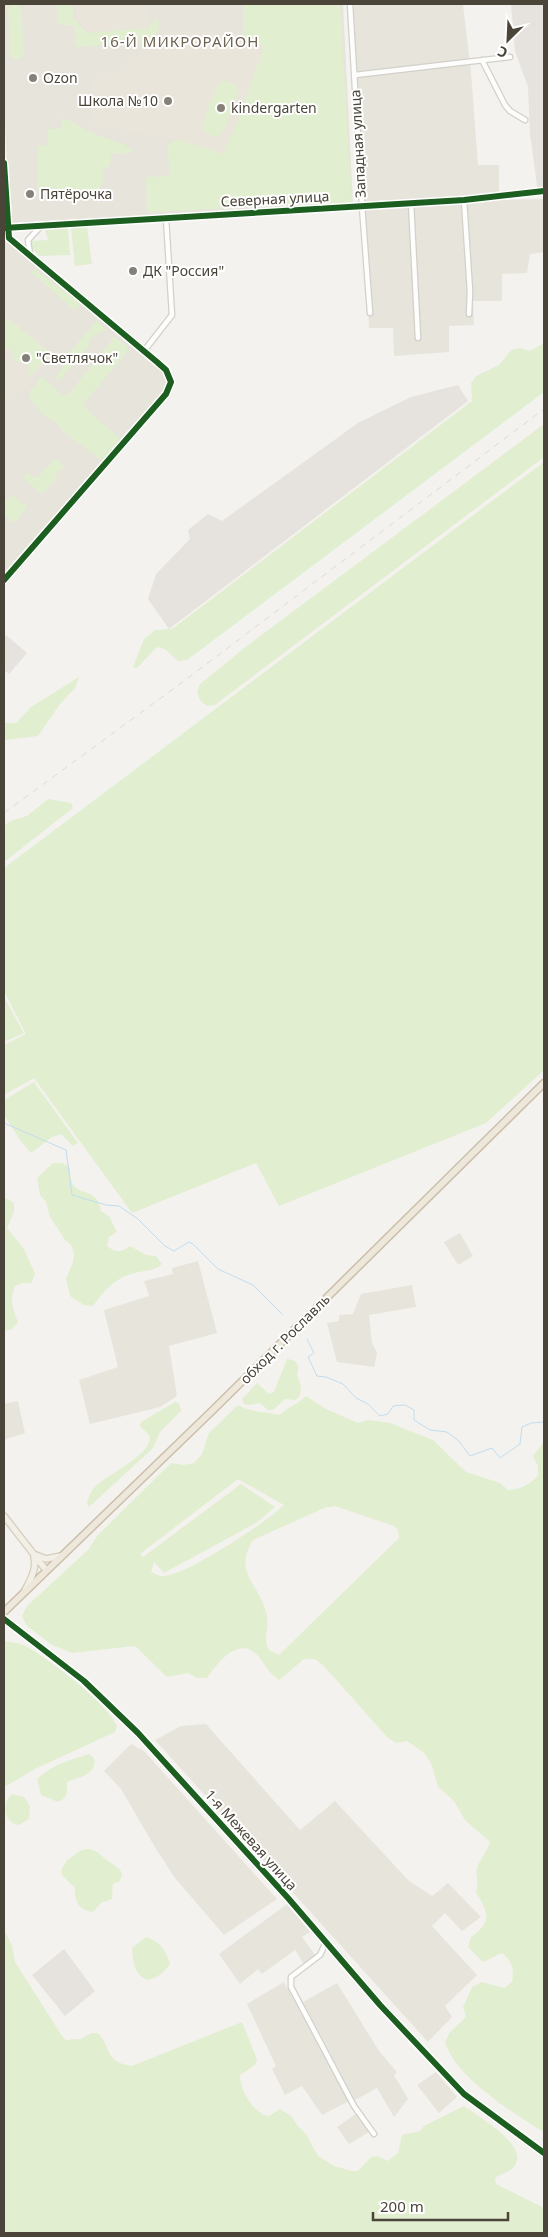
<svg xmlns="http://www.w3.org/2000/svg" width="548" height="2237" font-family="'Noto Sans',sans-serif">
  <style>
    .residential { fill: #e7e4dc }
    .industrial { fill: #e6e2de }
    .education { fill: #eae5da }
    .green { fill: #e1eecf; fill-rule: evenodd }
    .parking { fill: #e6e3df }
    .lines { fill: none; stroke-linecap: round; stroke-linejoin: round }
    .stream { stroke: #c0ddf1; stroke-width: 1 }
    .minor-casing { stroke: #d2d0cb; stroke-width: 7 }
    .major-casing { stroke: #d6cebb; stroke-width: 8 }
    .highway-casing { stroke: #ccbfa9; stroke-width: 9 }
    .minor { stroke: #fdfdfc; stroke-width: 4.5 }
    .major { stroke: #f2efe6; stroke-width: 5.5 }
    .highway { stroke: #ede8db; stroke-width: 6 }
    .rail { stroke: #dbdbda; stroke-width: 1; stroke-dasharray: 6 6; stroke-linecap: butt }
    .cycleway-casing { stroke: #fff; stroke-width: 9 }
    .cycleway { stroke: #1b5e20; stroke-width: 6 }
    .poi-dot { fill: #868178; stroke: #fff; stroke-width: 2 }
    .labels { text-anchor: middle; stroke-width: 4; stroke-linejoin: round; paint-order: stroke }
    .poi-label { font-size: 14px; fill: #4b4439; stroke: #fff; text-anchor: start }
    .street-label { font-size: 14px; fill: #4b4439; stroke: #fff }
    .neighbourhood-label { font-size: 15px; letter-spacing: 1px; fill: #6e6250; stroke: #fff }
  </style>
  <rect width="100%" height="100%" fill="#f4f2ee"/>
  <!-- residential -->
  <path class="residential" d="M4 4H343L353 205 10 223 4 103Z
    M353 4H463L471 73 478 165H499V200L544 199V252L530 254 527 273 502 274V301H473L474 325 449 326V352L394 356 393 328H369Z
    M4 237 163 371 168 378V386L163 393 4 575Z
    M460 1233 473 1256 458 1265 444 1242Z
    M198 1261 217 1333 169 1346 177 1396 160 1407 90 1424 79 1380 118 1367 104 1310 149 1296 144 1281 173 1274 172 1268Z
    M412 1285 416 1307 369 1315 372 1343 377 1353 374 1367 337 1362 327 1323 339 1321V1315L353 1314 361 1294Z
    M18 1401 25 1433 4 1440V1404Z
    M206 1724 300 1830 335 1801 408 1880 432 1896 448 1883 481 1917 462 1931 445 1913 432 1926 477 1975 445 2006 452 2017 428 2042 155 1740 181 1726Z
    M131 1744 144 1751 277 1899 224 1935 175 1878 156 1849 121 1789 104 1771Z
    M287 1904 310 1932 302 1937 316 1956 304 1964 295 1950 262 1974 258 1969 240 1984 219 1954Z
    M284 1982 349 2101 322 2115 302 2086 285 2095 272 2069 276 2066 247 2004Z
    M337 1983 379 2051 397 2072 394 2075 408 2099 394 2117 377 2088 355 2100 303 2002Z
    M436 2072 457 2097 439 2113 417 2085Z
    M357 2113 369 2132 349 2144 337 2127Z"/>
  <!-- industrial -->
  <path class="industrial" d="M511 4H544V192H538L530 134 528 87 515 51Z
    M458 385 468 401 169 629 148 599 156 574 190 539 188 530 208 514 222 521 358 423 411 397Z
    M64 1949 95 1991 65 2016 32 1975Z"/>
  <!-- education -->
  <path class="education" d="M76 4H146L147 28 88 31 77 19Z
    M167 31H225L264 46 238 120 223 155 177 139 91 125V82L124 67Z
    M4 316 8 317 54 354 51 358H48L20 395 16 392 7 399 4 397Z"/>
  <!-- green -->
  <path class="green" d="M57 4H73V18L87 33 148 28 156 18C165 32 151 39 140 45L138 35H125L123 44 76 47 75 26 58 24Z
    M243 4H340L352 203 147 212 146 177 169 176 168 145 177 139 223 154 238 120 264 46 243 38Z
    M11 5H17L21 8 24 53 20 58H13L10 56 8 9Z
    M225 81C234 82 238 87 237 95L225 129 218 136C213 136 206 135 204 130 201 125 214 90 218 85 220 82 222 82 225 81Z
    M62 117 92 133 125 145 134 152 111 154C112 161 110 168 103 170 103 180 104 185 96 191L39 192 37 190 38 146 47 145 48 129 62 128Z
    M87 226 92 264 75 266 71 228Z
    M68 228 70 255 39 256 31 247V241L48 240 45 230Z
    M35 269 77 301 80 308 73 309 31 272Z
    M4 318 11 321 50 353 28 379 29 365 21 361 16 363 11 350H4Z
    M97 320 106 330 90 338 88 347 60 380 54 378 67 362 70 352Z
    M114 337 126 345 128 351 83 404 90 413 120 438 115 447 101 460 64 432 56 422 42 414 28 395 41 376 62 395H68Z
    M544 343V392L187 660 178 661 165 649 157 647 137 668 133 667 144 639 155 630 172 629 472 401 471 383 476 376 499 365 511 350 520 348 530 351Z
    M544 424V457L215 705 207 706 200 700 197 692 200 684 243 649Z
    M55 458 65 467 58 472 55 480 42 494 23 478 27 473 36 478 39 476Z
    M544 462V1070L486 1123 279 1206 256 1163 132 1213 34 1078 4 1095V1045L26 1034 4 991V868Z
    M13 495 23 504H27C26 512 18 515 18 522L11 521 4 514V501Z
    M79 677 75 688 60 704 38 736 4 740V723H16L31 707Z
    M48 799 71 803 73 808 4 862V826L10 821 27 816Z
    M4 997 24 1033 4 1042Z
    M34 1082 78 1143 73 1146 61 1134 52 1137 31 1153 20 1140 6 1118 4 1117V1100Z
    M53 1163H62L70 1168C70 1172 70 1177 71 1181 77 1197 98 1187 101 1211L109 1216 117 1232 109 1237 107 1246C116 1253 121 1253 130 1246L146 1255 156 1256 162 1264C152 1273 140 1270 128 1275 112 1281 103 1292 93 1306L84 1305 70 1296 66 1279 73 1262 74 1254 71 1245 65 1240 50 1217 46 1202 40 1195 37 1178Z
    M6 1198 14 1203V1212L7 1228 24 1249 35 1274 31 1283H23L15 1286C9 1300 13 1309 18 1322L12 1329 4 1331V1199Z
    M287 1359C297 1360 300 1365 297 1374 300 1385 305 1390 296 1400L285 1399 273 1410H268L260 1403 249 1405 244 1404 242 1399 257 1383 269 1394 274 1392Z
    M306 1396 326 1409 358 1423 368 1420 390 1423 433 1440 466 1472 500 1483 508 1490C522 1489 528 1485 538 1476V1466L533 1456 544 1442V2132C513 2113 456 2078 445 2042L450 2032 466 2017 463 2007 472 1987 482 1982 504 1988 512 1982C514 1969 513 1962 502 1953L483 1962 468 1947 471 1937C493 1921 488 1913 476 1892 480 1880 475 1877 477 1868 480 1859 487 1852 490 1842L465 1820 454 1801 438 1787 431 1763 424 1753 407 1741 396 1743 387 1737 323 1665 315 1659H304L279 1680C269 1673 266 1666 259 1657 240 1634 218 1662 207 1678H197L188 1673 167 1677 135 1646 72 1653 52 1645 27 1626 22 1616 27 1606 88 1550 98 1535 171 1463 183 1465 194 1463 202 1454 209 1433 238 1405C250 1412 265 1412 280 1415 288 1407 298 1404 306 1396ZM238 1479 284 1505C268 1521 182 1579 161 1576 158 1576 154 1573 151 1572L154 1562 164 1573 256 1523 275 1507 241 1484 143 1557 140 1554ZM335 1506 394 1526 398 1530 399 1538 279 1655 269 1650C262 1636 271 1627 266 1612 258 1582 233 1573 253 1540L324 1508Z
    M175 1402 179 1403 181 1411 160 1432 153 1448 89 1507 87 1503C89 1497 91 1490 96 1486 109 1473 151 1456 150 1436L140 1426 141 1422Z
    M4 1641C10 1642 18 1643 23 1645 45 1655 109 1705 117 1726L115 1732 35 1769 6 1786H4Z
    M89 1754 94 1758C98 1775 78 1777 67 1782 67 1792 68 1798 58 1802L41 1795 37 1779C51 1765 71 1760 89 1754Z
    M12 1794 24 1797 30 1806 29 1819 19 1825C4 1823 1 1803 12 1794Z
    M87 1849C97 1849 101 1856 108 1861 116 1867 127 1870 119 1882L113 1883 112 1899 101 1903 93 1912C79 1911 74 1901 75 1888L62 1875 61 1870 67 1860C75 1856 78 1850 87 1849Z
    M4 1931 12 1945 15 1962 62 2036 66 2040 80 2039 92 2033H98C112 2048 104 2062 132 2066L242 2022 257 2059 255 2065 240 2075C240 2090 251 2107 263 2115L269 2116 280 2109 291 2116 298 2126 306 2134 318 2156 334 2166 352 2171H358L371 2157 378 2156 388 2161 398 2153 402 2135 420 2131 424 2126 464 2106C477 2116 535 2148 512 2169 507 2173 500 2174 495 2178L496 2184 542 2207 544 2209V2233H4Z
    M146 1937C160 1942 166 1950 170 1964 165 1972 156 1979 147 1980 134 1974 133 1961 132 1948Z"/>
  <!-- parking -->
  <path class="parking" d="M6 635 27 653 9 674 4 670V638Z"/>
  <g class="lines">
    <!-- stream -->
    <path class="stream" d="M4 1123 66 1150 72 1195 106 1205 119 1206 138 1219 165 1246 174 1251 189 1242 193 1244 218 1269 253 1285 283 1315
      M307 1339 314 1353 308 1357 317 1376 326 1377 343 1384 356 1398 368 1404 380 1416 388 1414 393 1406 405 1405 414 1410V1420L430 1430 447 1432 459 1441 470 1456 492 1448 500 1458 520 1444 522 1427 531 1423 544 1422"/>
    <!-- minor casing -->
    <g class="minor-casing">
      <path id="minor" d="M350 4 362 206 370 313
        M482 60 505 105 510 111 525 120
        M355 75 510 57
        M4 163 9 238 157 362 166 370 171 382 166 394 4 580
        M464 200 470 291 469 314
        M411 203 418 338
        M4 228 464 200 544 191
        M30 255 28 240 41 226
        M144 351 172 315 166 218
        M4 1619 84 1681 138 1733 288 1898 380 2005 464 2094 544 2153
        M326 1942 320 1955 291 1977V1987L354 2106 374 2134"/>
    </g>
    <!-- major casing -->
    <g class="major-casing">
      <path id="major" d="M4 1516 46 1570
        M36 1555 46 1559 61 1556
        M24 1592C30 1580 37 1570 34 1557"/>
    </g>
    <!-- highway casing -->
    <g class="highway-casing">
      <path id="highway" d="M4 1612 214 1409 544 1083"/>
    </g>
    <!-- minor -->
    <use href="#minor" class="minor"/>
    <!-- major -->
    <use href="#major" class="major"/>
    <!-- highway -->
    <use href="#highway" class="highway"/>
    <!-- rail -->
    <path class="rail" d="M4 813 180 684 544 409"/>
    <!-- cycleway casing -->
    <g class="cycleway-casing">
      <path id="cycleway" d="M4 163 9 238 157 362 166 370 171 382 166 394 4 580
        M4 228 464 200 544 191
        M4 1619 84 1681 138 1733 288 1898 380 2005 464 2094 544 2153"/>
    </g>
    <!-- cycleway -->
    <use href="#cycleway" class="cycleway"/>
  </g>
  <!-- markers -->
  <g class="poi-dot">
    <circle cx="33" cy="78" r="5"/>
    <circle cx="168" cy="101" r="5"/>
    <circle cx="221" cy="108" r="5"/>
    <circle cx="30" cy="194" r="5"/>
    <circle cx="133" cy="271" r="5"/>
    <circle cx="26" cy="358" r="5"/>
  </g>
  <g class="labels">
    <!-- poi labels -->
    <g class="poi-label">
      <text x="43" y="83">Ozon</text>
      <text x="158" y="106" text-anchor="end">Школа №10</text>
      <text x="231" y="113">kindergarten</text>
      <text x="40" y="199">Пятёрочка</text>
      <text x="143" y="276">ДК "Россия"</text>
      <text x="36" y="363">"Светлячок"</text>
    </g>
    <!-- street labels -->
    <g class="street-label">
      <text transform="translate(358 144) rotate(-93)" y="5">Западная улица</text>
      <text transform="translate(275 199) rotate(-3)" y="5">Северная улица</text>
      <text transform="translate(285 1339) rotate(-45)" y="5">обход г. Рославль</text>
      <text transform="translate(251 1840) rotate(48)" y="5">1-я Межевая улица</text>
    </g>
    <!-- neighbourhood labels -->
    <g class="neighbourhood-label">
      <text x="180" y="47">16-Й МИКРОРАЙОН</text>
    </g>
  </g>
  <!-- border -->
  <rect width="548" height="2237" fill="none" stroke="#4b4439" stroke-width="10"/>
  <!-- north arrow -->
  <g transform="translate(508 40) rotate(204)" stroke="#ffffff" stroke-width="4" paint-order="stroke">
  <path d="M0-4L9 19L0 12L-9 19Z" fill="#4b4439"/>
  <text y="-8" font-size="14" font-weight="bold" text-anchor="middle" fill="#4b4439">С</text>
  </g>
  <!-- scale -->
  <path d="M373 2212v8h135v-8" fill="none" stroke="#4b4439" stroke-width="2.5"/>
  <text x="380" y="2212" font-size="15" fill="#4b4439" stroke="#ffffff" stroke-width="4" paint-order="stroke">200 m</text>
</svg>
